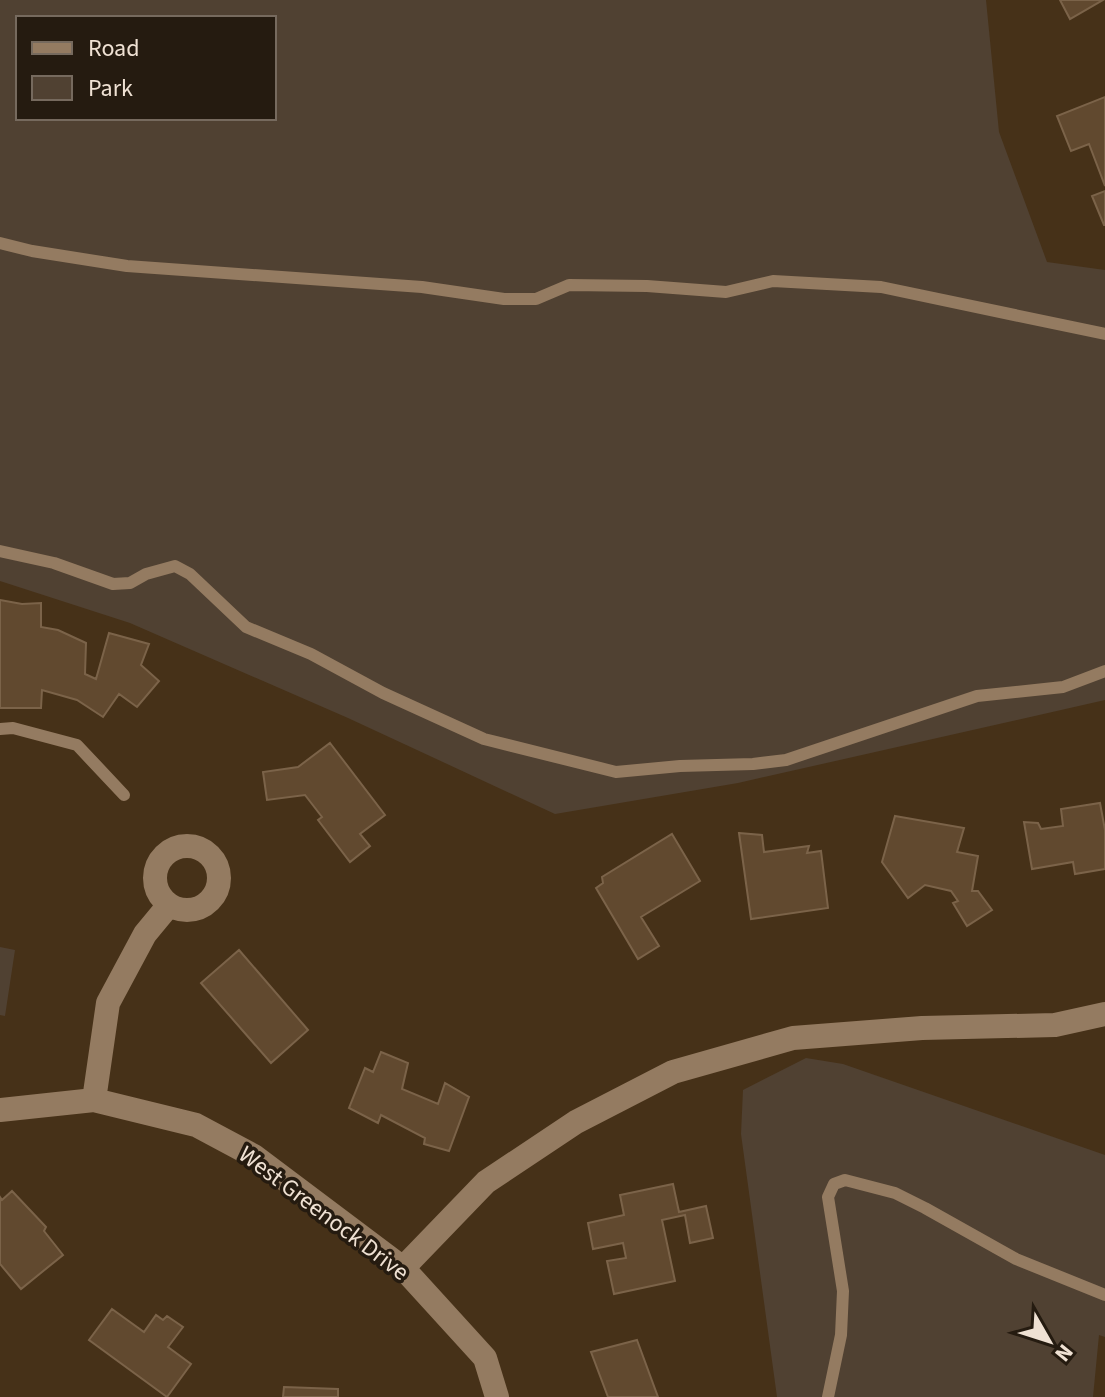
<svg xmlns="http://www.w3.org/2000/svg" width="1105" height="1397" font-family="'Source Sans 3',sans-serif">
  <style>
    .green { fill: #504132; fill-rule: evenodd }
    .building { fill: #61492f; stroke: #7b6349; stroke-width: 2 }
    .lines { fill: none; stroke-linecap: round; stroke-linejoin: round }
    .lane { stroke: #947b61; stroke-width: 12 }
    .street { stroke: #947b61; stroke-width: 24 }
    .labels { text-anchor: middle; stroke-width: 7; stroke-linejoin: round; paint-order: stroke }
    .street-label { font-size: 24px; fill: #efe1d3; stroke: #251b10 }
  </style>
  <rect width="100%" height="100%" fill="#463118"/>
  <!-- green -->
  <path class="green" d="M0 0H986L999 132 1047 262 1105 270V700L738 783 555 814 348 718 130 623 0 581ZM18 18H274V118H18Z
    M0 947 15 950 5 1016 0 1015Z
    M806 1058 843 1064 1105 1155V1337L1099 1335 1093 1397H777L741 1134 743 1090Z"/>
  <!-- building -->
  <path class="building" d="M1060 0H1103L1070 19Z
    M1105 97V186L1089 144 1071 151 1057 116Z
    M1105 191V225H1104L1092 196Z
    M0 600 22 604 41 603V627L58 630 86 643 85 674 96 679 109 633 149 644 141 665 159 681 137 707 119 694 103 717 77 700 42 690 41 708H0Z
    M330 743 385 815 360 834 370 846 350 862 318 820 322 817 305 795 267 800 263 772 298 767Z
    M1100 803 1105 830V869L1075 874 1073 862 1032 869 1024 822 1038 823 1041 829 1063 826 1061 809Z
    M895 816 964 828 957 852 978 856 972 891H978L992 910 967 926 953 903 958 901 951 891 925 885 908 898 882 862Z
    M739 833 762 835 764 852 809 846 807 853 821 851 828 908 751 919Z
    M672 834 700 881 641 917 659 946 638 959 596 888 603 883 602 877Z
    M239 950 308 1030 271 1063 201 983Z
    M381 1052 408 1063 402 1089 438 1104 445 1083 469 1097 449 1151 424 1144 425 1138 381 1115 378 1123 349 1108 365 1068 373 1072Z
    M673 1184 679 1212 706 1206 713 1238 690 1243 685 1215 662 1220 675 1281 614 1294 607 1261 626 1258 623 1243 593 1249 588 1223 624 1215 620 1195Z
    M12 1191 46 1227 44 1231 63 1255 21 1289 0 1264V1197L2 1200Z
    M112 1309 144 1332 156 1315 163 1320 167 1316 183 1327 168 1347 191 1364 167 1397 89 1340Z
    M637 1340 658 1397H608L591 1352Z
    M284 1387 338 1389V1397H283Z"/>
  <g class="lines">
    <!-- lane -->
    <path class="lane" d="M0 243 32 251 127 266 422 287 504 299H536L569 285 647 286 726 292 773 281 881 287 1105 334
      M0 551 54 563 113 584 130 583 146 574 175 566 190 574 246 627 311 654 383 693 484 739 616 772 680 766 753 764 786 760 977 696 1063 687 1105 671
      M0 729 13 728 77 745 124 795
      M828 1397 841 1335 843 1291 828 1197 834 1184 845 1180 895 1193 925 1208 1016 1259 1105 1295"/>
    <!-- street -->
    <path class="street" d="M155 878a32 32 0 1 1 64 0a32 32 0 1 1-64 0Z
      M94 1100 108 1003 145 934 169 905
      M0 1110 94 1100 196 1125 254 1156 403 1268 485 1358 497 1397
      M403 1268 486 1182 576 1122 673 1072 793 1038 922 1028 1055 1025 1105 1014"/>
  </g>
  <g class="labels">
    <!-- street labels -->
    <g class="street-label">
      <text transform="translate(324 1213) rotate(37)" y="8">West Greenock Drive</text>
    </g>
  </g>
  <!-- legend -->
  <rect x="16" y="16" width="260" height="104" fill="#251b10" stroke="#766a5e" stroke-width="2"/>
  <rect x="32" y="42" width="40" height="12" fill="#947b61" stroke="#766a5e" stroke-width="2"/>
  <text x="88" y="56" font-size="24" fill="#efe1d3">Road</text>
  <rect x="32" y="76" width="40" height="24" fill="#504132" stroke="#766a5e" stroke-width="2"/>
  <text x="88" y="96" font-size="24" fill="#efe1d3">Park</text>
  <!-- north arrow -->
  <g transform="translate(1049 1341) rotate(129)" stroke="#251b10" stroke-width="6" paint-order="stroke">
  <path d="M0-6L14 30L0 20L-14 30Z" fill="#efe1d3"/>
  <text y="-12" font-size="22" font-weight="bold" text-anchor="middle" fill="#efe1d3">N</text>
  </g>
</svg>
